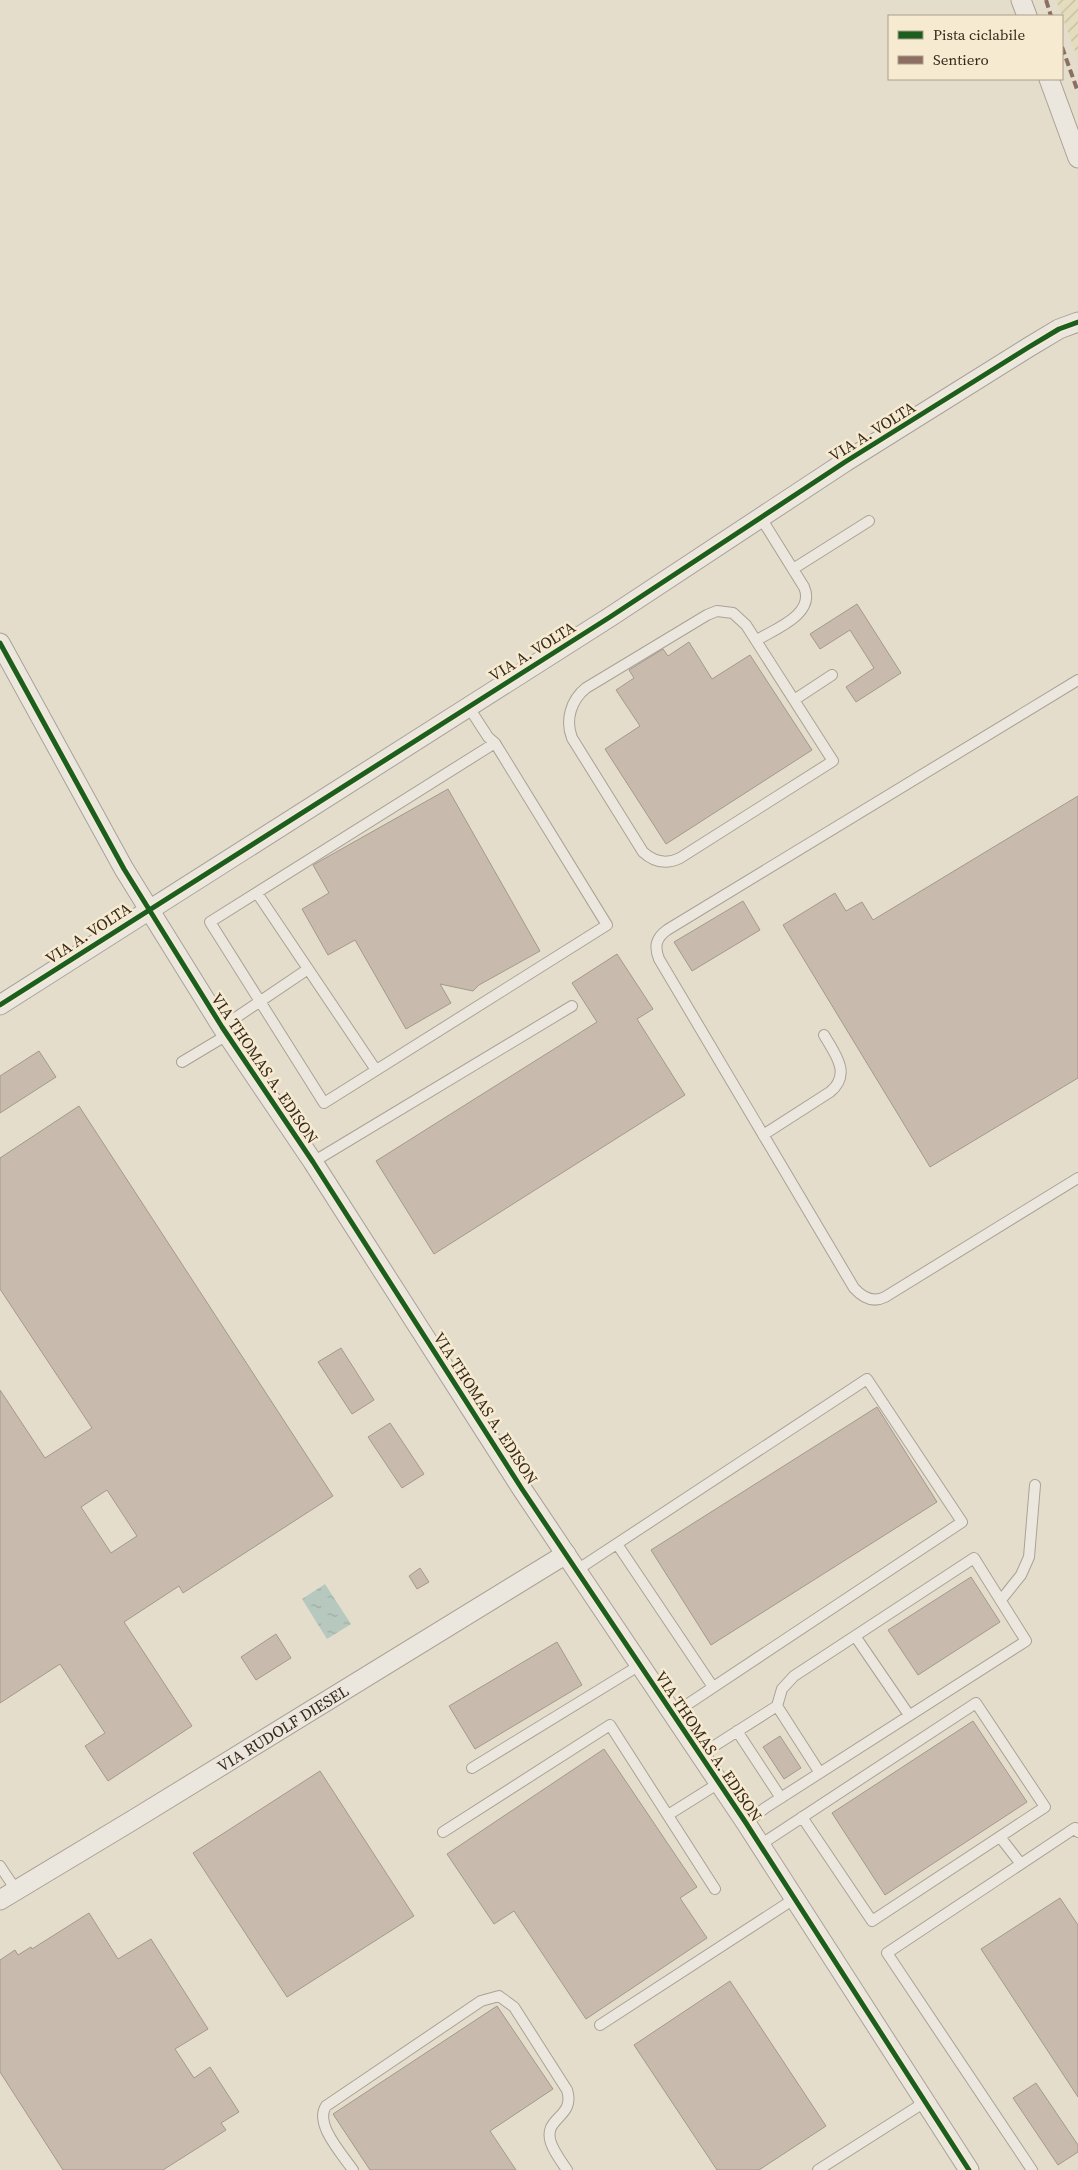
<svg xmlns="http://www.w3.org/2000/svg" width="1078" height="2170" font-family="'Source Serif 4',serif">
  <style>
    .farmland { fill: url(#farmland-furrows) }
    .water { fill: url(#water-ripples) }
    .building { fill: #c8bbad; stroke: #a4998b; fill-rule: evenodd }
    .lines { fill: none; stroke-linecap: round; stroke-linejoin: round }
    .lane-casing { stroke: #a9a295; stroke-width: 12 }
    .street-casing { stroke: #a9a295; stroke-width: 21 }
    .lane { stroke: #ece7de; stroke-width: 10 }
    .street { stroke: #ece7de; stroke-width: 19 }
    .quiet { stroke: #8d6e63; stroke-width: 4; stroke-dasharray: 8 4; stroke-linecap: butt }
    .cycleway-casing { stroke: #f6ebd1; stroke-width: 8 }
    .cycleway { stroke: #1b5e20; stroke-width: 5 }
    .labels { text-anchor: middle; stroke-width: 5; stroke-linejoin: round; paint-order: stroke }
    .street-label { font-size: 16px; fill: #382a1d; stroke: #f6ebd1 }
  </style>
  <defs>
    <pattern id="farmland-furrows" width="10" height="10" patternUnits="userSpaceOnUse" patternTransform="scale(1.25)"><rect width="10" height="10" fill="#e4dcbc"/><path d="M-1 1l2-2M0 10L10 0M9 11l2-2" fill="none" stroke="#c4bda1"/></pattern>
    <pattern id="water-ripples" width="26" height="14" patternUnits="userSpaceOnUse" patternTransform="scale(1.25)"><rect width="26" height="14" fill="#b7c9be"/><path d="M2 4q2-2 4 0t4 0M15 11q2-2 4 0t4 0" fill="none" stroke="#9eada3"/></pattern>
  </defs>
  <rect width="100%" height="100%" fill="#e4ddcc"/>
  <!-- farmland -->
  <path class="farmland" d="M1056 0H1078V60L1074 48Z"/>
  <!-- water -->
  <path class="water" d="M325 1584 351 1624 327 1639 302 1599Z"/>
  <!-- building -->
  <path class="building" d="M857 604 901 673 856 702 846 687 874 668 850 630 820 649 810 634Z
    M689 642 712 679 750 655 812 750 666 844 605 749 640 726 616 690 634 678 629 670 663 649 668 656Z
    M448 789 540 951 479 985 473 991 440 984 451 1003 406 1029 355 940 328 955 302 909 329 893 313 865Z
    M1078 796V1078L930 1167 783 925 835 893 846 911 862 902 873 920Z
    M743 901 760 930 692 971 674 942Z
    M617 954 653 1009 637 1019 685 1095 434 1254 376 1161 597 1022 572 983Z
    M39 1051 56 1077 0 1113V1076Z
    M79 1106 333 1496 183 1593 179 1586 124 1622 192 1726 108 1781 85 1746 105 1733 60 1664 0 1703V1390L45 1458 92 1428 0 1289V1158ZM107 1490 137 1536 111 1553 81 1507Z
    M341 1348 374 1400 352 1414 318 1362Z
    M877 1407 937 1502 711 1645 651 1550Z
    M390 1423 424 1474 402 1488 368 1437Z
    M420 1568 429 1582 417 1589 409 1576Z
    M971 1577 1000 1622 918 1675 888 1630Z
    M276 1634 291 1658 256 1680 241 1657Z
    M557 1642 582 1685 475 1749 449 1706Z
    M973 1721 1027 1802 885 1895 832 1813Z
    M780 1736 801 1768 784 1779 763 1747Z
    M604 1749 697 1887 680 1898 707 1938 586 2019 514 1911 494 1924 447 1854Z
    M320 1771 414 1916 287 1997 193 1853Z
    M1060 1898 1078 1925V2097L981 1949Z
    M89 1913 118 1959 151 1939 208 2029 175 2049 194 2078 210 2067 239 2112 221 2123 226 2130 163 2170H63L0 2072V1960L15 1950 18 1955 31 1947 32 1949Z
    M730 1981 826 2126 759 2170H717L634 2045Z
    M497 2006 553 2089 490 2131 516 2170H370L333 2114Z
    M1036 2083 1078 2145V2152L1058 2165 1013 2098Z"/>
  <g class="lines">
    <!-- lane casing -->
    <g class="lane-casing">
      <path id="lane" d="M793 569 869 521
        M717 611 733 613 746 625 833 761 680 858C666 865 654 862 643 852L572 738C565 720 571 700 586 688L707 615Z
        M757 640C775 629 816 614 804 587L761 518
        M1078 680 667 930C656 938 654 946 659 959L854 1288C863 1298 873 1303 885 1297L1078 1178
        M794 700 832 675
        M468 706 488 737 495 743 607 925 324 1103 210 922 495 743
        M257 893 376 1070
        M222 1027 308 969
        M182 1062 227 1035
        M763 1135 830 1092C852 1074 835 1054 824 1035
        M313 1162 572 1006
        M617 1544 713 1687
        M577 1570 867 1379 962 1522 673 1714
        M1001 1600 1021 1575 1029 1557 1035 1485
        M855 1636 909 1715
        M777 1706 820 1773
        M737 1731 781 1798
        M700 1755 777 1706 782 1689 794 1676 974 1558 1026 1641 765 1808 746 1823
        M472 1768 640 1665
        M668 1815 719 1783
        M443 1832 610 1725 715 1889
        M1000 1837 1021 1864
        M760 1845 976 1703 1045 1807 872 1921 802 1817
        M0 1866 16 1890
        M600 2025 794 1899
        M353 2170C342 2154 314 2124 326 2106L481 2001 499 1996 514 2007 567 2090C576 2118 542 2117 551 2143 554 2152 561 2161 567 2170
        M818 2170 925 2102
        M1032 2170 887 1953 1075 1828 1078 1832"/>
    </g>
    <!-- street casing -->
    <g class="street-casing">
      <g id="street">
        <path d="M1021 0 1027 16"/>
        <path d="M1049 79 1078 158"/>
        <path d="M0 643 124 869 222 1027 313 1162 522 1489 746 1823 969 2170"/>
        <path d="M0 1005 610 617 845 462 1029 347 1059 329 1078 322"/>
        <path id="s1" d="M0 1900 133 1820 566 1554"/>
      </g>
    </g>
    <!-- lane -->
    <use href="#lane" class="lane"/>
    <!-- street -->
    <use href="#street" class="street"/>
    <!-- quiet -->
    <path class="quiet" d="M1046 0 1051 16
      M1062 47 1078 92"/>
    <!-- cycleway casing -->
    <g class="cycleway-casing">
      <path id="cycleway" d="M0 643 124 869 222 1027 313 1162 522 1489 746 1823 969 2170
        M0 1005 610 617 845 462 1029 347 1059 329 1078 322"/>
    </g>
    <!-- cycleway -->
    <use href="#cycleway" class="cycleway"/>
  </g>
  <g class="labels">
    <!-- street labels -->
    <g class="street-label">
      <text transform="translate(872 431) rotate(-32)" y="6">VIA A. VOLTA</text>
      <text transform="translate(532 651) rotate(-32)" y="6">VIA A. VOLTA</text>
      <text transform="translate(88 933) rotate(-33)" y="6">VIA A. VOLTA</text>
      <text transform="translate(265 1068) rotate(56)" y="6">VIA THOMAS A. EDISON</text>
      <text transform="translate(486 1408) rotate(57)" y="6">VIA THOMAS A. EDISON</text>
      <text dy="6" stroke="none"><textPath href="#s1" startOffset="331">VIA RUDOLF DIESEL</textPath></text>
      <text transform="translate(709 1746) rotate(56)" y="6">VIA THOMAS A. EDISON</text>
    </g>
  </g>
  <!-- legend -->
  <rect x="888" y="15" width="175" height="65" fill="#f6ebd1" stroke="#aa9e89"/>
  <rect x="898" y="31" width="25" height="8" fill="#1b5e20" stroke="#aa9e89"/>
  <text x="933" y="40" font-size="15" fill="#382a1d">Pista ciclabile</text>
  <rect x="898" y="56" width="25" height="8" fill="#8d6e63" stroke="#aa9e89"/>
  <text x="933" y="65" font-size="15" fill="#382a1d">Sentiero</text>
</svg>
